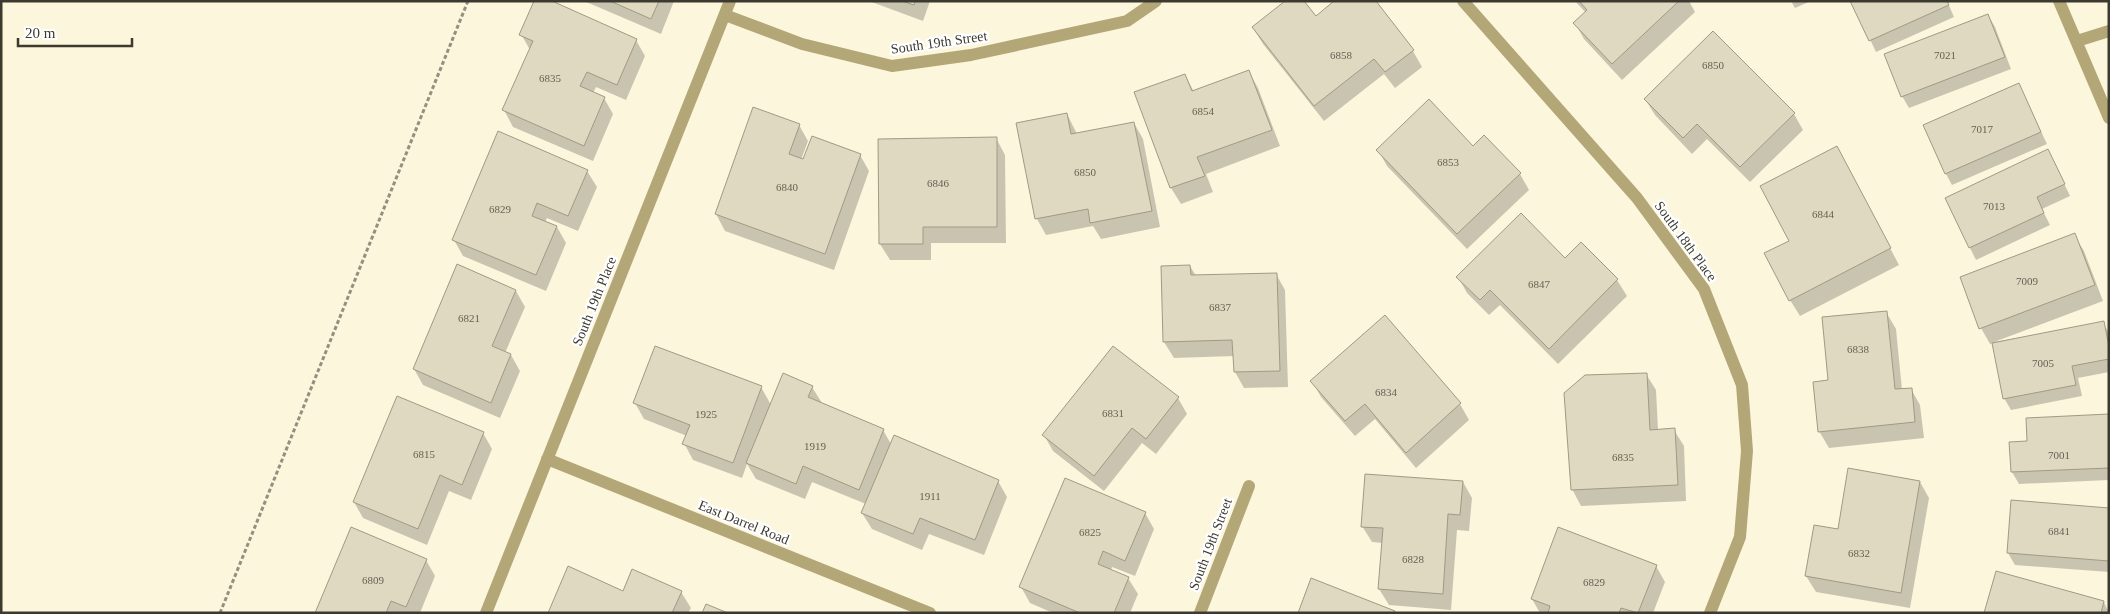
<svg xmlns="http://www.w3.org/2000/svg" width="2110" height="614" font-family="'Times New Roman',serif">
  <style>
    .shadow { fill: #0003 }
    .building { fill: #e0d9c1; stroke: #a09a83 }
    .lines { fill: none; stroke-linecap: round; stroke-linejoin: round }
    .path { stroke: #94907f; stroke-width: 3; stroke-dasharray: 4 2.5; stroke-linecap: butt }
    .minor { stroke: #b4a777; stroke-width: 12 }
    .labels { text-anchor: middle; stroke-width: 4.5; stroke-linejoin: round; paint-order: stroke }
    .number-label { font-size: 11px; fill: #656254 }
    .street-label { font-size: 14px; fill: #3c3a30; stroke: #fff }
  </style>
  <rect width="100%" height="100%" fill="#fcf6dd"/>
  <!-- shadow -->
  <path class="shadow" d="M584 1H674L661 34Z
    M869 1H930L923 21Z
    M1575 1H1689L1695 12 1622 80 1584 39 1575 23 1586 13Z
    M1791 1H1811L1795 8Z
    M1852 1H1947L1954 17 1876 52Z
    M1988 15 1995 27 2011 69 1909 108 1902 96Z
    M1315 18 1413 51 1422 67 1395 88 1384 74 1324 121 1263 44 1253 28Z
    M521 34 636 40 645 56 626 100 596 87 593 93 604 98 613 114 593 161 513 127 504 110 530 50Z
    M1249 72 1258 88 1280 146 1206 174 1213 192 1181 204 1171 188 1136 93 1185 75 1194 92Z
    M2019 85 2047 144 1952 185 1946 174Z
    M1645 99 1794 114 1803 130 1750 182 1707 139 1692 154 1655 115Z
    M1067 114 1077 134 1134 123 1143 139 1160 227 1101 239 1093 226 1046 235 1037 219 1018 124Z
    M799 125 808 141 801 160 860 155 869 171 834 270 725 231 716 214Z
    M996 138 1005 155 1006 243H931V260H890L880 244Z
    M1473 148 1520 174 1529 190 1467 249 1387 166 1378 150Z
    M2054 162 2070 196 2042 209 2050 225 1976 260 1946 199Z
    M1846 164 1899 265 1800 316 1790 300V241Z
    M587 171 597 187 578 231 547 218 545 222 557 227 566 243 546 291 463 256 454 240Z
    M2074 235 2084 251 2103 301 1994 342 2103 323 2109 333V372L2078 378 2082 396 2011 410 2004 398 1993 343 1990 344 1981 328Z
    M1581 244 1617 280 1627 296 1558 364 1500 305 1489 315 1467 293 1458 277 1565 260Z
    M1190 266 1196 276 1276 274 1285 290 1288 387 1244 388 1235 372 1234 356 1174 358 1164 342Z
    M516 291 525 307 505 353 511 355 520 371 500 418 423 385 414 369Z
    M1886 312 1896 329 1902 390 1911 389 1920 405 1924 438 1829 448 1819 431 1830 381Z
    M1385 316 1460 404 1469 420 1416 468 1375 419 1355 436 1321 397 1312 381Z
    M1646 374 1656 390 1658 430H1674L1684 446 1686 501 1581 506 1572 489Z
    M761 387 771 405 812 387 822 403 883 430 891 444 998 481 1007 497 984 555 929 534 922 550 872 529 862 513 866 504 812 482 805 499 756 479 747 464 742 478 693 460 684 443 687 436 644 419 635 403Z
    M1178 398 1187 414 1156 454 1142 443 1104 491 1053 451 1044 435Z
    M2109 415V480L2019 484 2012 472 2011 443 2029 442Z
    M483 433 492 449 471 500 449 491 427 545 363 518 354 502Z
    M1463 482 1472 498 1469 531 1457 530 1451 610 1389 605 1379 589 1383 543 1372 542 1362 526Z
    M1920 482 1929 498 1910 608 1816 592 1806 576Z
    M2012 501 2109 509V572L2015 565 2008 553Z
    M1145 513 1154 529 1135 576 1112 567 1111 571 1128 578 1138 594 1130 613H1053L1030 603 1021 587Z
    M426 560 435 576 420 613H316Z
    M1656 566 1665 582 1653 613H1540L1532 599Z
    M624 592H681L691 608 688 613H549Z
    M2104 602 2109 613H1986Z"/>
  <!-- building -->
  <path class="building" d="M534 1H552L637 39 617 85 587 72 580 86 605 97 584 146 502 110 533 41 519 35Z
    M610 1H659L651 19Z
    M902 1H915L914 5Z
    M1285 1H1304L1316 16 1334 1H1376L1414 50 1385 72 1374 59 1314 106 1252 27Z
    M1579 1H1679L1612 64 1573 23 1587 10Z
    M1850 1H1947L1949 5 1869 41Z
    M1988 14 2005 57 1901 97 1884 54Z
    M1713 31 1795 113 1740 167 1697 124 1683 138 1644 99Z
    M1249 70 1272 130 1197 157 1205 176 1170 188 1134 92 1185 74 1192 91Z
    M2019 83 2041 132 1945 174 1923 125Z
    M1429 99 1473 146 1484 135 1521 173 1457 234 1376 150Z
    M753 107 800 124 789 154 803 159 812 136 861 154 825 254 715 214Z
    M1067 113 1071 134 1134 122 1152 211 1090 223 1088 209 1035 219 1016 123Z
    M498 131 588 170 568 216 537 203 532 216 557 226 536 275 452 240Z
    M997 137V227H923V244H879L878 139Z
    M1837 146 1891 248 1789 301 1764 253 1789 241 1760 186Z
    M2048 149 2065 184 2037 197 2044 213 1969 248 1945 198Z
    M1521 213 1565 258 1581 242 1618 279 1549 349 1490 290 1480 300 1456 277Z
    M2075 233 2095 285 1979 329 1960 277Z
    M457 264 516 290 492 346 511 354 491 403 413 369Z
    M1190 265 1191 275 1277 273 1280 371 1234 372 1232 340 1163 342 1161 266Z
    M1887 311 1895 389 1912 388 1915 422 1818 432 1813 382 1828 380 1822 317Z
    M1385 315 1461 403 1406 453 1365 404 1345 421 1310 381Z
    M2104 321 2109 347V359L2072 366 2076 385 2003 399 1992 343Z
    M655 346 762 386 733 463 682 444 690 425 633 403Z
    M1113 346 1179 397 1146 439 1132 428 1094 476 1042 435Z
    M783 373 813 386 808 397 884 429 859 490 803 466 796 484 746 463Z
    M1647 373 1650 430 1675 428 1678 485 1571 490 1564 393 1585 375Z
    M397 396 484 432 462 485 440 475 418 529 353 502Z
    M2109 414V468L2011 472 2009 442 2027 441 2026 418Z
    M894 435 999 480 975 540 920 518 913 534 861 513Z
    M1848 468 1920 481 1901 593 1805 576 1814 525 1838 529Z
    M1365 474 1463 481 1460 515 1448 514 1443 594 1378 589 1383 528 1361 527Z
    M1065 478 1146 512 1125 561 1103 551 1098 564 1129 577 1114 613H1080L1019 587Z
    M2011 500 2109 508V561L2007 553Z
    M351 527 427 559 406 607 391 601 386 613H315Z
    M1558 527 1657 565 1638 613 1621 608 1619 613H1548L1550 606 1531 599Z
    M568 566 623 591 632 569 682 591 672 613H548Z
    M1996 571 2104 601 2101 613H1984Z
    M1311 578 1395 611V613H1298Z
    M706 604 728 613H702Z"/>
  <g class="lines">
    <!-- path -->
    <path class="path" d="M220 613 468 1"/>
    <!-- minor -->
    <path class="minor" d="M1463 1 1637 198 1704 289 1742 385 1747 451 1740 537 1710 613
      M2059 1 2109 118
      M725 15 802 44 892 66 971 55 1127 21 1156 1
      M2077 41 2109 31
      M547 459 930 613
      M486 613 730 1
      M1200 613 1249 486"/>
  </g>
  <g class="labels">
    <!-- number labels -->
    <g class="number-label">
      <text x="1341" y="59">6858</text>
      <text x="1945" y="59">7021</text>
      <text x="1713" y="69">6850</text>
      <text x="550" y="82">6835</text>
      <text x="1203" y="115">6854</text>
      <text x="1982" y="133">7017</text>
      <text x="1448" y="166">6853</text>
      <text x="1085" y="176">6850</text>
      <text x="938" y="187">6846</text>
      <text x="787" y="191">6840</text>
      <text x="1994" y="210">7013</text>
      <text x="500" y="213">6829</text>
      <text x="1823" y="218">6844</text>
      <text x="2027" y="285">7009</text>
      <text x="1539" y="288">6847</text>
      <text x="1220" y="311">6837</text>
      <text x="469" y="322">6821</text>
      <text x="1858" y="353">6838</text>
      <text x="2043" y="367">7005</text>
      <text x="1386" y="396">6834</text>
      <text x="1113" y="417">6831</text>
      <text x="706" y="418">1925</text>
      <text x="815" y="450">1919</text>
      <text x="424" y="458">6815</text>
      <text x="2059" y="459">7001</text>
      <text x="1623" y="461">6835</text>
      <text x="930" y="500">1911</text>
      <text x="2059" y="535">6841</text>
      <text x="1090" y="536">6825</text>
      <text x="1859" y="557">6832</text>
      <text x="1413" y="563">6828</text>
      <text x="373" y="584">6809</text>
      <text x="1594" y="586">6829</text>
    </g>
    <!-- street labels -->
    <g class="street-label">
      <text transform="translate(939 42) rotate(-8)" y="5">South 19th Street</text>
      <text transform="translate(1686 241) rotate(54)" y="5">South 18th Place</text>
      <text transform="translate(594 301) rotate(-68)" y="5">South 19th Place</text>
      <text transform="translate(744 522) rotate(22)" y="5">East Darrel Road</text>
      <text transform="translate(1210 544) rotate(-69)" y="5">South 19th Street</text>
    </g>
  </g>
  <!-- border -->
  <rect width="2110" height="614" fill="none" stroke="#3c3a30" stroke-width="5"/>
  <!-- scale -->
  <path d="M18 38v8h114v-8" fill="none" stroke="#3c3a30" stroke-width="2.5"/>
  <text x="25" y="38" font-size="15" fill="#3c3a30" stroke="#ffffff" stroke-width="4" paint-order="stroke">20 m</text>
</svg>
